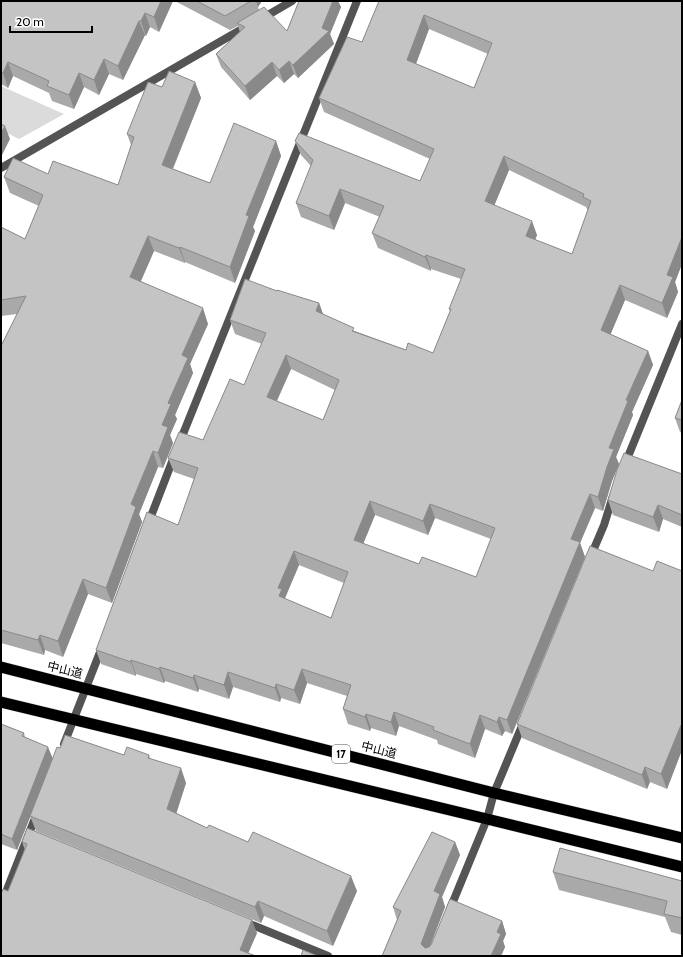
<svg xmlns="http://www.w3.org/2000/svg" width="683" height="957" font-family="Cabin,'Noto Sans JP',sans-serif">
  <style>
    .grass { fill: #dbdbdb }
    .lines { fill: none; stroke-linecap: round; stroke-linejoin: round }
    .trunk-casing { stroke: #dbdbdb; stroke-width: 12 }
    .minor { stroke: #545454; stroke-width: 8 }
    .trunk { stroke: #000; stroke-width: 11 }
    .wall { fill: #a9a9a9; fill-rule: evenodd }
    .shaded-wall { fill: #898989 }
    .building { fill: #c4c4c4; stroke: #898989; fill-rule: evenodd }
    .labels { text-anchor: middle; stroke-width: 3.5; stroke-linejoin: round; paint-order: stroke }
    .shield { fill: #fff; stroke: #4c4c4c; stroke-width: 1 }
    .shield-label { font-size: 11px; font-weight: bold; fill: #000 }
    .street-label { font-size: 12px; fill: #000; stroke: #fff }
  </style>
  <rect width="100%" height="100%" fill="#fff"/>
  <!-- grass -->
  <path class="grass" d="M1 86 64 114 19 139 1 130Z"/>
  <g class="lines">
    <!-- trunk casing -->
    <g class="trunk-casing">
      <path id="trunk" d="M1 667 494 793 682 838
        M1 702 487 819 682 867"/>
    </g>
    <!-- minor -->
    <path class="minor" d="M261 19 292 1
      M1 168 249 25
      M179 444 357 1
      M625 464 682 324
      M148 524 175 454
      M590 558 604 525 613 496
      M64 744 102 647
      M1 905 37 813
      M450 909 487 819 494 793 524 721
      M245 922 328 956"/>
    <!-- trunk -->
    <use href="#trunk" class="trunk"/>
  </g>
  <!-- wall -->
  <path class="wall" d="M1 1H173L159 32 150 27 146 36 145 35 123 80 109 74 99 95 84 87 74 109 52 101 49 93 13 76 8 88 1 84Z
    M175 1H262L258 7 259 10 287 31 299 1H338L341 7 330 34 334 44 298 78 294 74 284 83 277 76 250 100 221 67 216 54 240 32 238 26 230 30Z
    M379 1H682V264L675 282 678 292 667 318 625 300 610 335 648 351 653 365 632 412 633 415 616 457 619 464 612 481 603 511 595 508 580 543 585 557 512 734 505 731 502 736 485 729 475 758 438 744 437 740 399 726 396 736 371 728 370 731 348 724 343 709 347 696 307 683 300 704 281 698 280 702 233 687 229 699 199 689 198 692 165 681 164 683 136 674V676L101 664 96 650 178 525 194 479 174 472 168 458 203 440 244 385 262 344 235 334 230 320 277 291 319 303 323 314 355 331 406 350 433 353 450 311 449 309 461 279 431 269V271L378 248 372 233 380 217 345 203 334 230 301 217 296 203 311 166 301 155 295 141 420 181 430 159 324 112 319 98 362 42ZM429 29 488 54 474 88 416 64ZM509 170 586 207 588 211 572 254 535 240 537 235 494 205ZM291 369 335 390 323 420 277 401ZM375 515 428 535 435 518 491 539 476 577 419 564 363 544ZM299 565 344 583 331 618 285 599V598Z
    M195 82 201 98 173 169 210 183 276 141 281 156 253 227 255 231 235 283 185 262V263L154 251 141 281 208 324 190 364 193 373 175 415 177 419 170 435 173 443 163 468 158 467 139 514 142 522 112 603 88 594 63 657 45 650 44 655 1 643V346L17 314 1 316V227L25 239 39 206 10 193 4 177 48 174 118 185 131 145 127 134 162 87Z
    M682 400V433L680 432 675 418Z
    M682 474V527L663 519 659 532 613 515 608 500Z
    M653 571H682V750L667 789 650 782 647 789 522 738 517 724Z
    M1 724 24 733 25 737 53 759 17 850 1 844Z
    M60 748 124 755H149L150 758 186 783 176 813 207 828 357 891 333 946 264 916 261 923 36 831 30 816Z
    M22 842 257 933 248 953 25 850Z
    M455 842 460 855 442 897 445 907 430 947 502 921 506 934 503 941 505 947 501 956H382L397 920 393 907Z
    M553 872 682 881V935L671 932 665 917 559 890Z"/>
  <!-- shaded-wall -->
  <path class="shaded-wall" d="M161 1H173L159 32 154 17Z
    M256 1H262L258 7Z
    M333 1H338L341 7 330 34 334 44 298 78 293 65 322 28Z
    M145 13 150 27 146 36 141 21Z
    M424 15 429 29 412 74 407 60Z
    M139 21 145 35 123 80 118 66Z
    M104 59 109 74 99 95 94 80Z
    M289 61 294 74 284 83 279 70Z
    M8 62 13 76 8 88 3 73Z
    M272 62 277 76 250 100 245 86Z
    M79 73 84 87 74 109 69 95Z
    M195 82 201 98 168 180 162 165Z
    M5 126 10 139 1 157V133Z
    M276 141 281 156 253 227 255 231 235 283 230 267 246 215Z
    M504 156 509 170 490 216 485 201Z
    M340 189 345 203 334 230 329 216Z
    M532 221 537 235 531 250 526 236Z
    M148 236 154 251 136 292 130 277Z
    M682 237V264L675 282 678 292 667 318 662 303 667 275Z
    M180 247 185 262V263L179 248Z
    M426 255 431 269V271L425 257Z
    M620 285 625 300 606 345 601 330Z
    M319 303 324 317 316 311Z
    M203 308 208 324 190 364 193 373 175 415 177 419 170 435 173 443 163 468 158 453 162 425 182 355Z
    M648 351 653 365 632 412 633 415 616 457 619 464 612 481 603 511 598 497 609 448 626 400Z
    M286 355 291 369 272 411 267 397Z
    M153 451 158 467 139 514 142 522 112 603 106 588 131 504Z
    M590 494 595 508 580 543 585 557 512 734 507 720 571 539Z
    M370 501 375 515 359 554 354 540Z
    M430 504 435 518 428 535 423 521Z
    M658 505 663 519 659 532 653 517Z
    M294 551 299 565 285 598 287 603 279 596 278 588Z
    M83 579 88 594 63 657 58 641Z
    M40 635 45 650 44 655 38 640Z
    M131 660 136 674V676L131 662Z
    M160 667 165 681 164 683 159 669Z
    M302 669 307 683 300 704 294 690Z
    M228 672 233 687 229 699 224 685Z
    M194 675 199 689 198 692 193 678Z
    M276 684 281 698 280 702 275 688Z
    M394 712 399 726 396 736 391 722Z
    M366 714 371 728 370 731 365 717Z
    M480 715 485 729 475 758 470 744Z
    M499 717 505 731 502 736 497 722Z
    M681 725 682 728V750L667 789 661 774Z
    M48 747 53 759 17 850 12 839Z
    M645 767 650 782 647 789 642 775Z
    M181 768 186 783 173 824 167 809Z
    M455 842 460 855 442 897 445 907 426 956 421 944 434 891Z
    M351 876 357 891 333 946 327 931Z
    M258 901 264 916 261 923 255 907Z
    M252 920 257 933 247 956 240 950Z
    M502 921 506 934 503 941 505 947 501 956H491L497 932Z"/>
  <!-- building -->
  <path class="building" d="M1 1H161L154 17 145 13 141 21H139L118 66 104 59 94 80 79 73 69 95 47 86 49 81 8 62 3 73 1 72Z
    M197 1H251L225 16Z
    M299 1H333L322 28 329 31 293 65 289 61 279 70 272 62 245 86 216 54 245 27 237 23 264 7 287 31Z
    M379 1H682V237L667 275 673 277 662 303 620 285 601 330 648 351 626 400 628 401 609 448 614 449 607 467 598 497 590 494 571 539 580 542 507 720 499 717 497 722 480 715 470 744 433 730 434 727 394 712 391 722 366 714 365 717 343 709 351 685 302 669 294 690 276 684 275 688 228 672 224 685 194 675 193 678 160 667 159 669 131 660V662L96 650 147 512 178 525 198 468 168 458 179 432 203 440 230 379 244 385 266 333 230 320 245 279 277 291V290L319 303 316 311 354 328 352 331 406 350 408 343 433 353 451 309H449L465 269 426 255 425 257 372 233 384 206 340 189 329 216 296 203 313 160 295 141 299 133 420 181 434 149 319 98 347 37 362 42ZM424 15 492 43 474 88 407 60ZM504 156 584 194 583 197 591 201 572 254 526 236 532 221 485 201ZM286 355 339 380 323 420 267 397ZM370 501 423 521 430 504 495 528 476 577 422 557 419 564 354 540ZM294 551 348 572 331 618 279 596 282 589 278 588Z
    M169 71 195 82 162 165 210 183 234 123 276 141 246 215 249 216 230 267 180 247 179 248 148 236 130 277 203 308 182 355 188 358 168 403 171 404 162 425 168 427 158 453 153 451 131 504 136 507 106 588 83 579 58 641 40 635 38 640 1 630V346L26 296 1 300V227L25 239 43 195 4 177 13 158 48 174 53 161 118 185 134 137 127 134 148 82 162 87Z
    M1 124 5 126 1 133Z
    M682 400V420L675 418Z
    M624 453 682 474V515L658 505 653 517 608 500 617 470Z
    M590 546 653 571 657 561 682 571V725H681L661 774 645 767 642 775 517 724Z
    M1 724 24 733 22 736 48 747 12 839 1 834Z
    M65 735 124 755 127 747 149 755 148 758 181 768 167 809 207 828 209 825 248 842 253 832 351 876 327 931 258 901 255 907 30 816 57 747 60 748Z
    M27 828 252 920 240 950 256 956H1V894L3 889 8 891 27 844 22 842Z
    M432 832 455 842 434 891 440 894 421 944 425 948 429 947 431 945 450 899 502 921 497 932 501 934 491 956H382L401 911 393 907Z
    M560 848 682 881V918L664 914 667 901 553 872Z
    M303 950 318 956H301Z"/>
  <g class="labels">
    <!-- shield labels -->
    <rect class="shield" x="332" y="745" width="18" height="18" rx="3"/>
    <g class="shield-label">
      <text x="341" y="758">17</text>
    </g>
    <!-- street labels -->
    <g class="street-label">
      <text transform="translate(65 670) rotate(14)" y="4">中山道</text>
      <text transform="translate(379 750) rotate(14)" y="4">中山道</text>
    </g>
  </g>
  <!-- border -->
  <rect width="683" height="957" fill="none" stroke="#000000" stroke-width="4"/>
  <!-- scale -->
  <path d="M10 26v6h82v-6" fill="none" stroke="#000000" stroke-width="2"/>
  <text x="16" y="26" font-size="12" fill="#000000" stroke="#ffffff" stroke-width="3" paint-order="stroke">20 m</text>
</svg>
